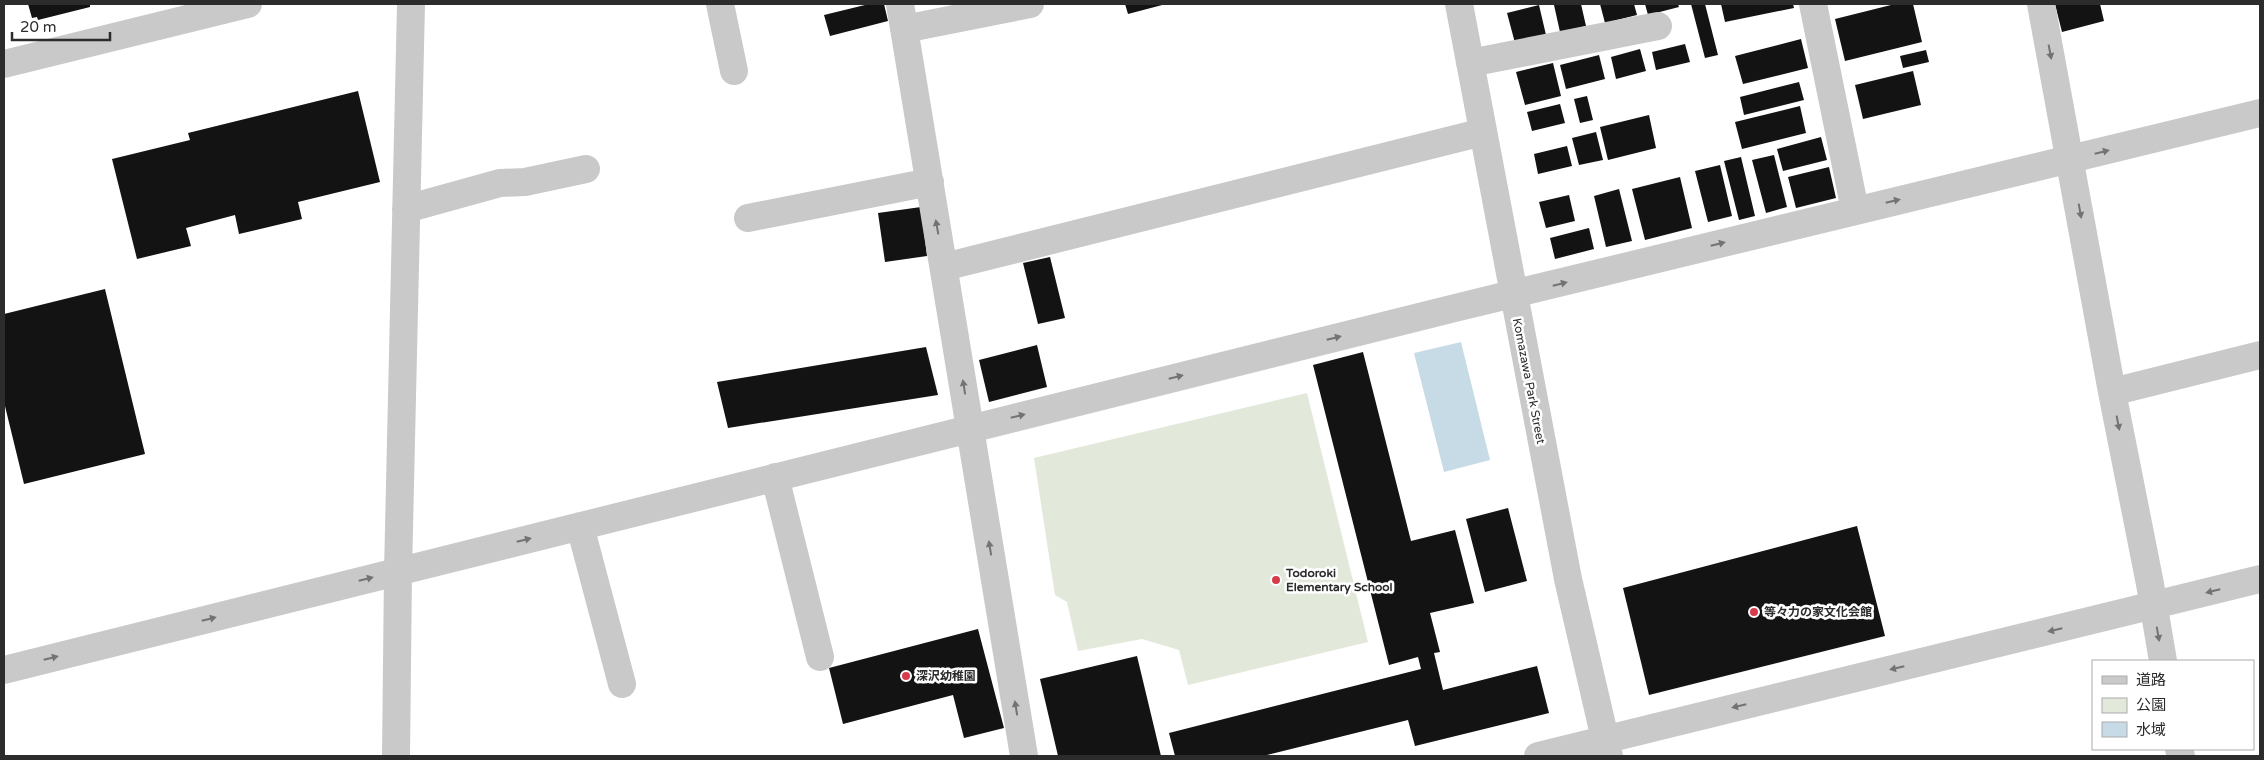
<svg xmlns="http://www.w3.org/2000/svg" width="2264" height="760" font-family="'Varela Round','Noto Sans JP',sans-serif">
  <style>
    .green { fill: #e2e8da }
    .water { fill: #c7dbe7 }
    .building { fill: #131313 }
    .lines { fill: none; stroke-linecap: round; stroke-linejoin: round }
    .minor { stroke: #c9c9c9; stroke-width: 28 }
    .oneway { fill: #737373 }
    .poi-dot { fill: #d53b4a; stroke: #fff; stroke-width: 2 }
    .labels { text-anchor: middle; stroke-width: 5; stroke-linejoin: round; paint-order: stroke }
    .street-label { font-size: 12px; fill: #2c2c2c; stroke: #fff }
    .poi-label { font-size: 12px; font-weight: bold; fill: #2c2c2c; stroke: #fff; text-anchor: start }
  </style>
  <rect width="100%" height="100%" fill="#fff"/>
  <!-- green -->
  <path class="green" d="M1307 393 1368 642 1188 685 1179 650 1142 639 1078 651 1067 602 1055 595 1034 458Z"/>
  <!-- water -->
  <path class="water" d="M1461 342 1490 460 1444 472 1414 353Z"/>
  <!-- building -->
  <path class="building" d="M28 4H90V7L38 20 37 17 32 18Z
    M869 4H884L888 21 830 36 824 15Z
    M1125 4H1166L1128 14Z
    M1560 4H1581L1586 26 1560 32 1554 5Z
    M1600 4H1634L1637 15 1605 23Z
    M1645 4H1678L1679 7 1648 15Z
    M1691 4H1705L1718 55 1705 58Z
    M1721 4H1793L1794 8 1725 22Z
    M1895 4H1913L1922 42 1845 61 1835 19Z
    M2055 4H2100L2104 21 2062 32Z
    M1539 5 1546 35 1515 43 1507 13Z
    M1801 39 1808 68 1743 84 1735 56Z
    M1685 44 1690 62 1656 70 1652 52Z
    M1640 49 1646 71 1616 79 1611 57Z
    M1926 50 1929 62 1903 68 1900 56Z
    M1599 55 1605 79 1566 89 1560 65Z
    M1553 63 1561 96 1525 105 1516 72Z
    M1913 71 1921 105 1863 119 1855 85Z
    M1799 82 1804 100 1744 115 1740 97Z
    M358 91 380 182 298 202 302 219 239 234 235 215 186 228 191 246 137 259 112 159 190 140 188 133Z
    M1587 96 1593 120 1580 123 1574 99Z
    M1560 104 1565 123 1532 131 1527 112Z
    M1800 106 1806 133 1742 149 1735 122Z
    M1649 115 1656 148 1608 160 1600 127Z
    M1596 132 1603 160 1579 165 1572 138Z
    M1821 137 1827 160 1783 171 1777 149Z
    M1567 146 1572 166 1538 174 1534 154Z
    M1774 155 1787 207 1766 213 1752 160Z
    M1741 157 1755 216 1739 220 1724 161Z
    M1720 165 1732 216 1708 222 1695 171Z
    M1829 167 1836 198 1796 208 1788 177Z
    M1680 177 1692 228 1645 240 1632 189Z
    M1619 189 1632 241 1606 247 1594 196Z
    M1569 195 1575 221 1546 228 1539 202Z
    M921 207 927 256 885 262 878 213Z
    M1589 228 1594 249 1555 259 1550 238Z
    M1050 257 1065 318 1038 324 1023 263Z
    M105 289 145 454 24 484 4 402V314Z
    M1037 345 1047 387 989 402 979 360Z
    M926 347 938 395 728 428 717 382Z
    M1363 352 1411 541 1455 530 1474 603 1430 613 1440 652 1434 653 1443 690 1537 666 1549 713 1415 746 1408 720 1263 756H1175L1169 733 1421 669 1418 657 1389 665 1313 365Z
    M1508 508 1527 581 1485 592 1466 519Z
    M1857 526 1885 636 1649 695 1623 588Z
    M978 629 1004 728 964 738 953 695 843 724 829 668Z
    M1137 656 1161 756H1058L1040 679Z"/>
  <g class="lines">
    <!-- minor -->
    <path class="minor" d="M720 4 734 71
      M900 4 1024 756
      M1459 4 1568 579 1609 756
      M1813 4 1855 210
      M2041 4 2112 392 2150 584 2163 661
      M904 29 1030 4
      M1470 63 1658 26
      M4 64 248 4
      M406 209 500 183 525 182 586 169
      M748 218 930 182
      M944 267 1483 132
      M2112 392 2260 355
      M775 477 820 657
      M580 526 622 684
      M4 670 1459 307 2260 113
      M2179 749 2181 756
      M396 756 398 572 411 4
      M1538 756 2260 579"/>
  </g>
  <!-- one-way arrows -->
  <defs><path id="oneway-solid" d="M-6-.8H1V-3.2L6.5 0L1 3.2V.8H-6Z" transform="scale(1.25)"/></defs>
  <g class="oneway">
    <use href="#oneway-solid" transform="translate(2050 52) rotate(79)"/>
    <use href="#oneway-solid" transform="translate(2102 152) rotate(-14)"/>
    <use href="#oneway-solid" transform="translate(1893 201) rotate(-13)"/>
    <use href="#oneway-solid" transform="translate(2080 211) rotate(80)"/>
    <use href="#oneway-solid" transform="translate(937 227) rotate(-100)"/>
    <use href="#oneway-solid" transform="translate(1718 244) rotate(-14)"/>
    <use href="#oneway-solid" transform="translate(1560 284) rotate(-14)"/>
    <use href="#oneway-solid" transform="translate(1334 338) rotate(-14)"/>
    <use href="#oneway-solid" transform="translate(1176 377) rotate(-14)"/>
    <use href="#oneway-solid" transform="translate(964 387) rotate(-99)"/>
    <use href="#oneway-solid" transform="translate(1018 416) rotate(-14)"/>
    <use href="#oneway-solid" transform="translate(2118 423) rotate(79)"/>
    <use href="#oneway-solid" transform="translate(524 540) rotate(-14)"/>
    <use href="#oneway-solid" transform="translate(990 548) rotate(-99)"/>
    <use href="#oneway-solid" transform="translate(366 579) rotate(-14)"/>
    <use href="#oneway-solid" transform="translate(2213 591) rotate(166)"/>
    <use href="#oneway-solid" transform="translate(209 619) rotate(-14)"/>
    <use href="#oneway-solid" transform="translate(2055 630) rotate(167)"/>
    <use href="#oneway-solid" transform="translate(2158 634) rotate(80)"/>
    <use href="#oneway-solid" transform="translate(51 658) rotate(-14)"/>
    <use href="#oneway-solid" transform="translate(1897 668) rotate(167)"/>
    <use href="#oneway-solid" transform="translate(1739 706) rotate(167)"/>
    <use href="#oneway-solid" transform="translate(1016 708) rotate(-99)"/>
  </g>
  <!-- markers -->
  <g class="poi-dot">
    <circle cx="1276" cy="580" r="5"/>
    <circle cx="1754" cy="612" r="5"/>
    <circle cx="906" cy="676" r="5"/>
  </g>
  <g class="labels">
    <!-- street labels -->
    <g class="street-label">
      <text transform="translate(1529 381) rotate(79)" y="4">Komazawa Park Street</text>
    </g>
    <!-- poi labels -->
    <g class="poi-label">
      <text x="1286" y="577">Todoroki<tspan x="1286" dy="14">Elementary School</tspan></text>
      <text x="1764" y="616">等々力の家文化会館</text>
      <text x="916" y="680">深沢幼稚園</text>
    </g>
  </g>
  <!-- border -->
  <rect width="2264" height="760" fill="none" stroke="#2c2c2c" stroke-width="10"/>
  <!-- legend -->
  <rect x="2092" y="660" width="162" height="90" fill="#ffffff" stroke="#ababab"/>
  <rect x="2102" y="676" width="25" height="8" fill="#c9c9c9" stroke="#ababab"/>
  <text x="2136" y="685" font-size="15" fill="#2c2c2c">道路</text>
  <rect x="2102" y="698" width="25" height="15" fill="#e2e8da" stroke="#ababab"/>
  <text x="2136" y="710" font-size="15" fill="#2c2c2c">公園</text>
  <rect x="2102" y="722" width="25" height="15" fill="#c7dbe7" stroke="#ababab"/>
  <text x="2136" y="735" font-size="15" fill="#2c2c2c">水域</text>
  <!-- scale -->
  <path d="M12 32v8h98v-8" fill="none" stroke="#2c2c2c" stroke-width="2.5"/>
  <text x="20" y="32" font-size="15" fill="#2c2c2c" stroke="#ffffff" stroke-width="4" paint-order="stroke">20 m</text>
</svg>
